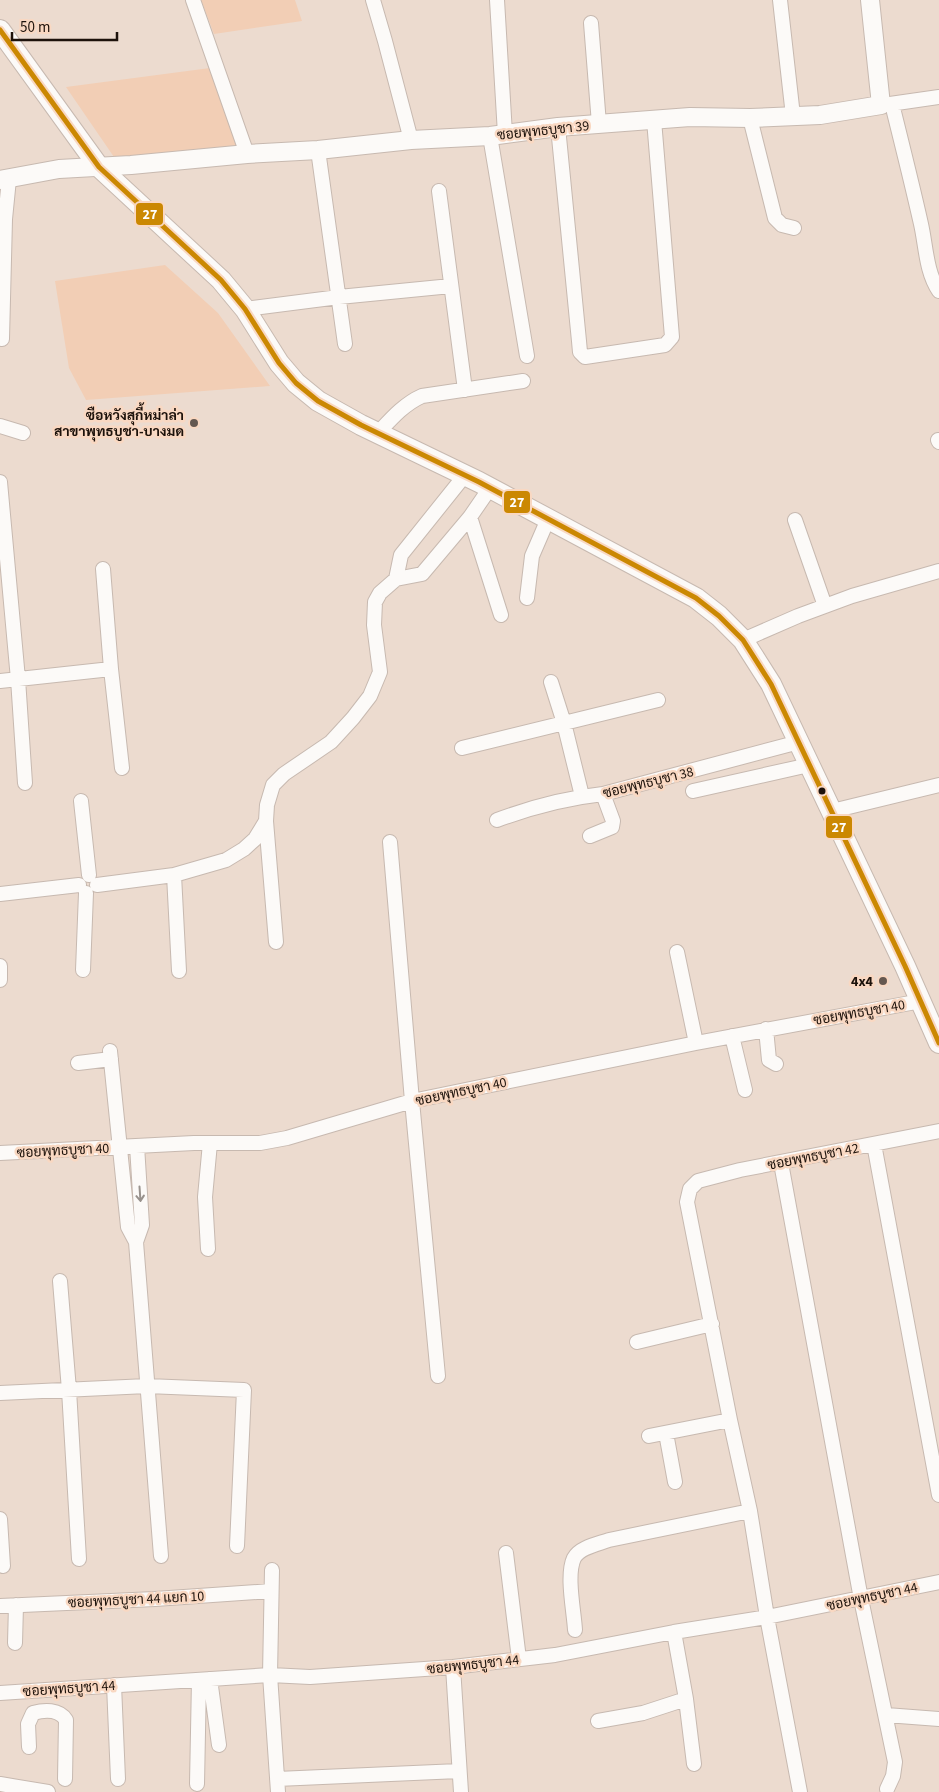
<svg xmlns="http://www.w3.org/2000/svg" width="939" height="1792" font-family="'Source Sans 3',Sarabun,sans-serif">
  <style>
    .green { fill: #f2ceb5 }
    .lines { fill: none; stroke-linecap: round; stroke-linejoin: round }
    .minor-casing { stroke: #c7b9b0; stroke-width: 16 }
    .tertiary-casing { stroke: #c7b9b0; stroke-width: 20 }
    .secondary-casing { stroke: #c7b9b0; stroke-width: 22 }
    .minor { stroke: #fcfaf8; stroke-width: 14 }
    .tertiary { stroke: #fcfaf8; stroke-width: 18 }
    .secondary { stroke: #fcfaf8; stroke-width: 20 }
    .bus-1-casing { stroke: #f9d8c2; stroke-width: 9 }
    .bus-1 { stroke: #cb8802; stroke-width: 5 }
    .oneway { stroke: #98928d }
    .poi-dot { fill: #655850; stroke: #f9d8c2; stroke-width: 2 }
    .bus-dot { fill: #1d120b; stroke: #f9d8c2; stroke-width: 2 }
    .labels { text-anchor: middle; stroke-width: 5; stroke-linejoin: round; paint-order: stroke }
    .street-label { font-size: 14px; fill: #1d120b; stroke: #f9d8c2 }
    .poi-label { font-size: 14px; font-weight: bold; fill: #1d120b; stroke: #f9d8c2; text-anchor: end }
    .line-badge { stroke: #f9d8c2; stroke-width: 2 }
    .badge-label { font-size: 14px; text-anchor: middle; font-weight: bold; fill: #fff }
  </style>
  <rect width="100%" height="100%" fill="#ecdbcf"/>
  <!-- green -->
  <path class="green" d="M201 0H295L302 21 214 34Z
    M210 68 240 150 114 157 66 87Z
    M165 265 218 313 270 386 86 400 69 368 55 281Z"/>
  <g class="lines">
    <!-- minor casing -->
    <g class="minor-casing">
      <path id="minor" d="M193 0 247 154
        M373 0 385 41 411 140
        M497 0 505 134
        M780 0 793 116
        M591 23 599 124
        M892 104C902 144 912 184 921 224 926 246 926 272 939 291
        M883 105 939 97
        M750 118 775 218 782 225 794 228
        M558 127 579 341 580 352 585 357 665 345 672 337 654 120
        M490 136 527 356
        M318 150 345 344
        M439 191 465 390
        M245 309 339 297 451 286
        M2 339 5 219 9 179
        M0 426 23 433
        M378 433C391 419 404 404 422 396L523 381
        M938 440 939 442
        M0 482 18 679 25 783
        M470 517 501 615
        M103 569 111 669 122 768
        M396 579 401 555 465 475
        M527 598 532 556 548 519
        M825 606 852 596 939 571
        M743 640 798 616 825 606 795 520
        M0 681 111 669
        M551 682 564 723 582 796
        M462 748 658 700
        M693 791 809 765
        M81 801 89 875
        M832 811 939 785
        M497 820C532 807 566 798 603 794L799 742
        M266 821 276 942
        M590 836 612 827 613 821 603 794
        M390 842 412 1101 438 1376
        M174 875 179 971
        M97 885 174 875 226 860 244 849 255 839 266 821 267 805 273 785 284 774 331 742 353 718 370 696 380 672 374 625 375 602 380 593 396 579 422 574 470 517 490 488
        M0 894 79 885
        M677 952 696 1043
        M0 966V980
        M83 970 86 893
        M766 1029 769 1060 776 1064
        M732 1036 745 1090
        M110 1051 128 1227 136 1242 142 1225 137 1146
        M78 1063 111 1059
        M874 1144 939 1495
        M0 1153 194 1143H260L287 1138 412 1101 696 1043 921 1001
        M781 1163 861 1599 895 1762 893 1776 887 1789
        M136 1242 161 1556
        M208 1249 205 1197 210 1143
        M60 1281 69 1390 79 1559
        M637 1342 712 1324
        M0 1393 147 1386 244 1390 237 1546
        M666 1433 675 1482
        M649 1436 730 1420
        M0 1519 3 1566
        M506 1553 519 1659
        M272 1570 270 1675 278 1792
        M0 1606 155 1599 271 1591
        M575 1630C574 1611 566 1575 574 1558 580 1547 598 1544 609 1540L750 1511
        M674 1632 686 1699 694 1764
        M15 1643 16 1605
        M453 1667 461 1792
        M210 1679 219 1745
        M114 1685 118 1779
        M0 1693 270 1675 310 1677 453 1667 555 1655 674 1632 767 1617 939 1582
        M886 1715 939 1719
        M598 1721 643 1713 686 1699
        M29 1747 28 1724 33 1713C44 1710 59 1709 66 1720L65 1779
        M277 1779 459 1771
        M0 1784 48 1792
        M197 1784 199 1680
        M800 1792 767 1617 750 1511 730 1420 687 1202 690 1189 698 1181 740 1170 939 1131"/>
    </g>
    <!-- tertiary casing -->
    <g class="tertiary-casing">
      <path id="tertiary" d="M0 180 59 169 131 165 247 154 318 150 411 140 490 136 558 127 690 117 750 118 820 115 881 105 870 0"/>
    </g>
    <!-- secondary casing -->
    <g class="secondary-casing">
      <path id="secondary" d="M0 30 99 167 221 280 245 309 279 363 296 383 318 401 361 425 479 482 696 598 719 616 743 640 771 684 905 966 939 1043"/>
    </g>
    <!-- minor -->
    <use href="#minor" class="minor"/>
    <!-- tertiary -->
    <use href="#tertiary" class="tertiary"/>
    <!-- secondary -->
    <use href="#secondary" class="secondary"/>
    <!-- bus-1 casing -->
    <g class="bus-1-casing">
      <path id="bus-1" d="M0 30 99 167 221 280 245 309 279 363 296 383 318 401 361 425 479 482 696 598 719 616 743 640 771 684 905 966 939 1043"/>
    </g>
    <!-- bus-1 -->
    <use href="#bus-1" class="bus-1"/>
  </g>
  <!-- one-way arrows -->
  <defs><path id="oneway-shaft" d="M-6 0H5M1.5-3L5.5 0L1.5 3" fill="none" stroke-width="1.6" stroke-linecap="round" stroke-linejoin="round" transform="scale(1.25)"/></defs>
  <use class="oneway" href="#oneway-shaft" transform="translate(140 1194) rotate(86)"/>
  <!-- markers -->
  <g class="poi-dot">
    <circle cx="194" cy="423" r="5"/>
    <circle cx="883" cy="981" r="5"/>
  </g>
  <circle class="bus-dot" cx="822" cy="791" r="4.5"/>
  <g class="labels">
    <!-- street labels -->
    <g class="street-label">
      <text transform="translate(543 130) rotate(-6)" y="5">ซอยพุทธบูชา 39</text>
      <text transform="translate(648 782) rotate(-14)" y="5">ซอยพุทธบูชา 38</text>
      <text transform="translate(859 1012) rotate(-10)" y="5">ซอยพุทธบูชา 40</text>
      <text transform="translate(461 1091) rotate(-12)" y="5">ซอยพุทธบูชา 40</text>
      <text transform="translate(63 1150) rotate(-3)" y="5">ซอยพุทธบูชา 40</text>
      <text transform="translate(813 1156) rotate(-11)" y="5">ซอยพุทธบูชา 42</text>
      <text transform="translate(872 1596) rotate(-12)" y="5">ซอยพุทธบูชา 44</text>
      <text transform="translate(136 1599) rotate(-3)" y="5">ซอยพุทธบูชา 44 แยก 10</text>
      <text transform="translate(473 1664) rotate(-6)" y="5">ซอยพุทธบูชา 44</text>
      <text transform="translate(69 1688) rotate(-4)" y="5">ซอยพุทธบูชา 44</text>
    </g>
    <!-- poi labels -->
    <g class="poi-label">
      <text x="184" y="420">ซือหวังสุกี้หม่าล่า<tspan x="184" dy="16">สาขาพุทธบูชา-บางมด</tspan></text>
      <text x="873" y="986">4x4</text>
    </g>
  </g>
  <g class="line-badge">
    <rect x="135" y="202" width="29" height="24" rx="5" fill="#cb8802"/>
    <rect x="503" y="490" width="28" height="24" rx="5" fill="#cb8802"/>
    <rect x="825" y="815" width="28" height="24" rx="5" fill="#cb8802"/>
  </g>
  <g class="badge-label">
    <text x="150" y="219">27</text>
    <text x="517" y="507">27</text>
    <text x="839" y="832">27</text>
  </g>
  <!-- scale -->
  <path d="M12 32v8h105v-8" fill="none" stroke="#1d120b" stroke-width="2.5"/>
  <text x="20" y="32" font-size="15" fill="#1d120b" stroke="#f9d8c2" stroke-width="4" paint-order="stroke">50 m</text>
</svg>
